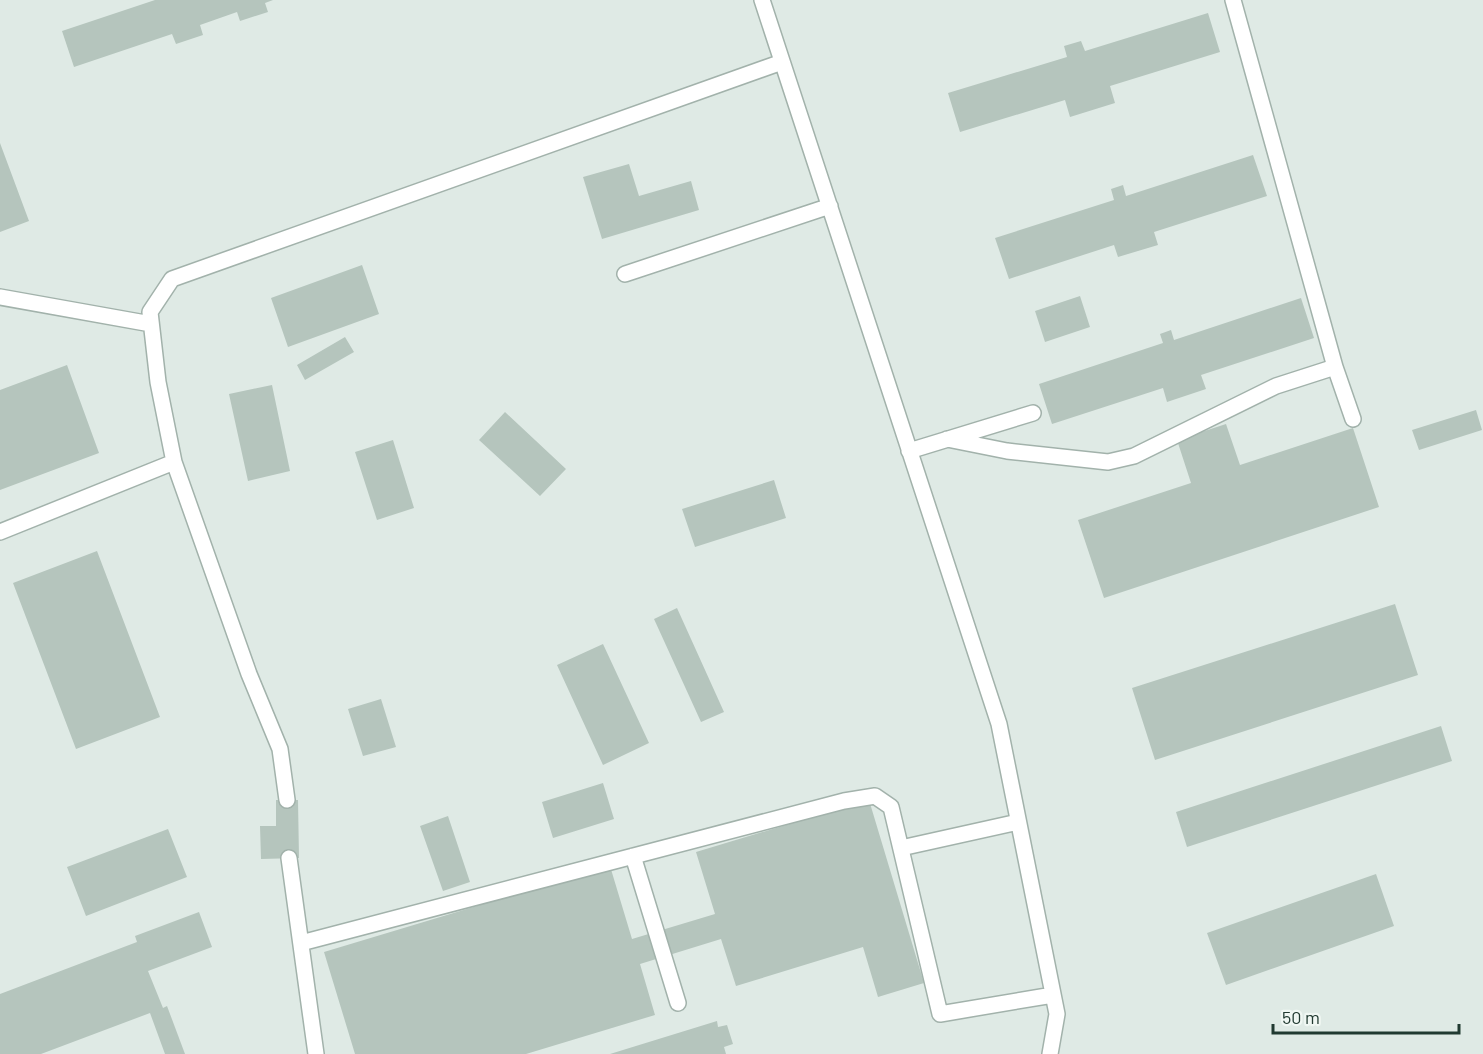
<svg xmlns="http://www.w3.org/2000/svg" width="1483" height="1054" font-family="Barlow,sans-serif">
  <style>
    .building { fill: #b5c5bd }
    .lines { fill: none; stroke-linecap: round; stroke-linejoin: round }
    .service-casing { stroke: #a2b2ab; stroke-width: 18 }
    .service { stroke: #fff; stroke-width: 15 }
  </style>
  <rect width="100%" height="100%" fill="#dfeae5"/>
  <!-- building -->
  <path class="building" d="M155 0H273L265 3 268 12 240 21 237 12 200 25 203 35 176 44 172 34 74 67 62 31Z
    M1208 13 1220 52 1110 86 1115 103 1070 117 1065 100 960 132 948 93 1067 57 1064 46 1081 41 1085 51Z
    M0 143 29 221 0 232Z
    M1253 155 1267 196 1154 232 1158 245 1118 257 1114 245 1009 279 995 238 1114 200 1111 189 1123 185 1126 196Z
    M629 164 639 196 691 181 699 210 602 239 583 177Z
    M362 265 379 314 288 347 271 298Z
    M1080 296 1090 327 1045 342 1035 311Z
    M1301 298 1314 338 1201 375 1206 389 1167 402 1163 388 1052 424 1039 384 1163 343 1160 334 1171 330 1174 340Z
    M345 337 354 352 305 380 297 365Z
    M67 365 99 453 0 490V390Z
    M272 385 290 471 248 481 229 394Z
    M1476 410 1482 430 1419 450 1412 430Z
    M505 412 566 469 540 496 479 440Z
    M1226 424 1240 465 1353 428 1379 507 1104 598 1078 520 1191 483 1177 440Z
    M393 440 414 508 377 520 355 452Z
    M774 480 786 518 695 547 682 509Z
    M97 551 160 717 76 749 13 583Z
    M1395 604 1418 675 1155 760 1132 688Z
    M677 608 724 712 701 722 654 619Z
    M603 644 649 743 603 765 557 665Z
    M381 699 396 747 363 756 348 709Z
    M1441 726 1452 761 1187 847 1176 812Z
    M603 783 614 819 553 838 542 802Z
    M276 800H298L299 858 261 859 260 826H276Z
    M869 800 924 983 878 997 863 947 736 986 721 939 640 964 655 1015 526 1054H355L324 952 610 866 632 939 715 914 696 852Z
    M448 816 470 882 443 891 420 826Z
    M168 829 187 877 86 916 67 867Z
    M1376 874 1394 926 1226 985 1207 933Z
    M199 912 212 947 148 971 163 1008 167 1006 185 1054H165L150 1013 41 1054H0V994L137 942 135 936Z
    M717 1021 718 1027 727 1025 733 1044 724 1047 726 1054H610Z"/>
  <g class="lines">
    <!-- service casing -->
    <g class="service-casing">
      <path id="service" d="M762 0 999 724 1057 1014 1050 1054
        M625 274 830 206
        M0 297 151 324
        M1335 367 1353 419
        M947 439 1007 451 1108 462 1134 456 1276 386 1335 367 1233 0
        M909 451 1033 413
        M0 532 174 462
        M287 800 280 749 249 674 174 462 158 382 150 312 172 279 782 62
        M901 848 1018 822
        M633 856 678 1003
        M289 858 316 1054
        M301 943 844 801 875 796 891 807 940 1014 1053 995"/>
    </g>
    <!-- service -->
    <use href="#service" class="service"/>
  </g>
  <!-- scale -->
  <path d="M1273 1024v9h186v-9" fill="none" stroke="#213a31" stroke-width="3"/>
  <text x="1282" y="1024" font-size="18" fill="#213a31" stroke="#f0f7f3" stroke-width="4.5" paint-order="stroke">50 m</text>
</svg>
